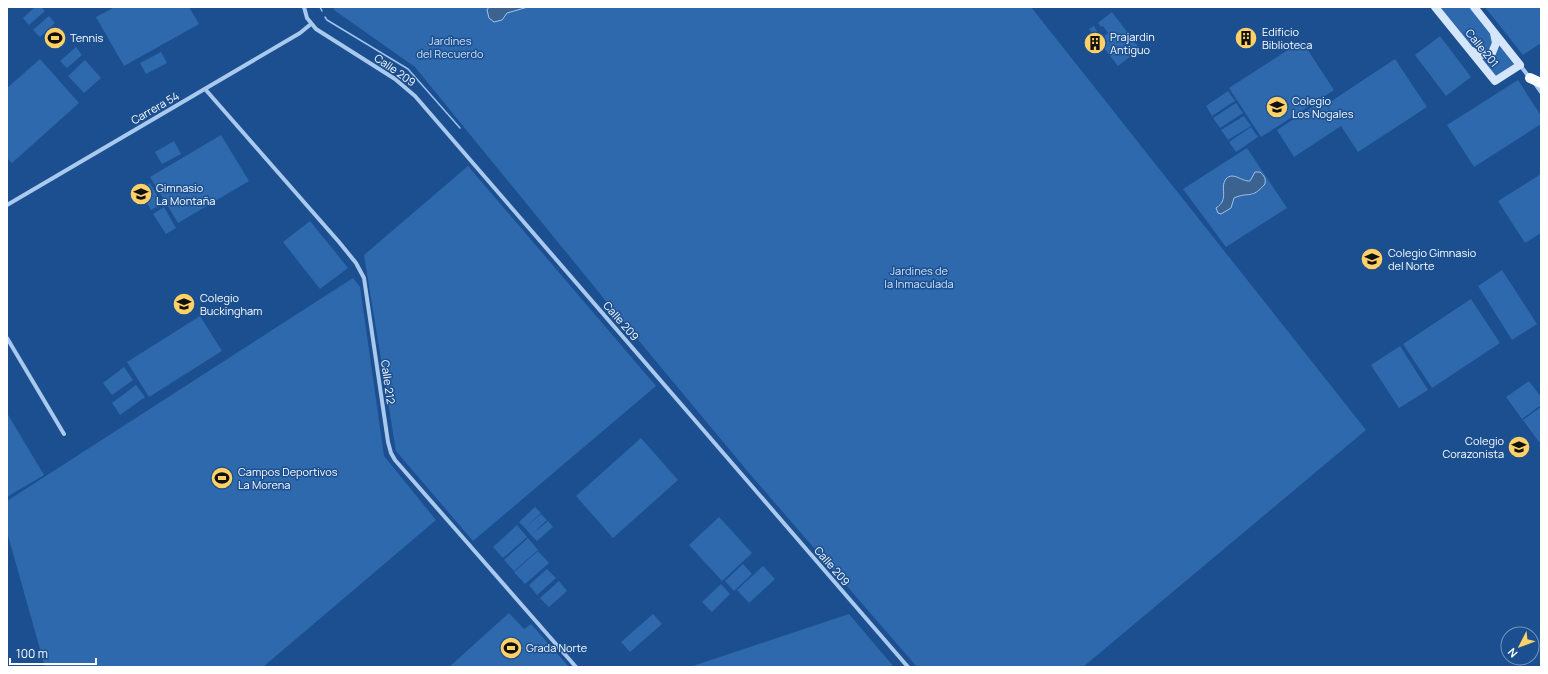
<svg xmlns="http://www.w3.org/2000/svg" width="1548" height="674" font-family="Manrope,sans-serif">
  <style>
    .green { fill: #2e69ad; fill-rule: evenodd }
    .water { fill: #3c6290; stroke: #9cc4f0 }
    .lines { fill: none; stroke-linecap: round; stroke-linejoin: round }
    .stream { stroke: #9cc4f0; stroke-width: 1.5 }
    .minor { stroke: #a9c9ee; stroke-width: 4 }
    .secondary { stroke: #d6e6fa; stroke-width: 8 }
    .trunk { stroke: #f8faff; stroke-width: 10 }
    .labels { text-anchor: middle; stroke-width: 3; stroke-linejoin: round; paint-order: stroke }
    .poi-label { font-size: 11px; fill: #fff; stroke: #1b4f8f; text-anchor: start }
    .park-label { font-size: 11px; fill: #cfe3fa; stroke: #1b4f8f }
    .street-label { font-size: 11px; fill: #fff; stroke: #1b4f8f }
  </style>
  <rect width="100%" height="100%" fill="#1b4f8f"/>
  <!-- green -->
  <path class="green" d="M35 7H41L45 11 29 25 23 18Z
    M115 7H189L199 24 124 66 96 17Z
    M333 7H1031L1366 430 1083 667H917L749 473 610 306 415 67 334 10Z
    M1439 7H1472C1484 21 1497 31 1490 51L1481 53 1471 46Z
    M1485 7H1541V43L1523 55Z
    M1112 12 1140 49 1118 66 1089 29 1094 26 1101 38 1108 33 1103 26 1101 27 1098 23Z
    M49 16 55 23 40 37 33 30Z
    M59 27 65 35 50 48 44 41Z
    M1440 36 1471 77 1446 96 1415 55Z
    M1498 40 1517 64 1495 77 1477 55 1486 57Z
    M1302 41 1334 90 1261 137 1229 88Z
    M76 47 82 55 67 68 60 61Z
    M161 52 167 63 146 74 140 63Z
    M40 59 79 103 12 163 7 158V88Z
    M1395 59 1427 107 1358 152 1341 126 1294 157 1277 130 1323 100 1331 112 1327 104Z
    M85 60 101 78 84 93 68 76Z
    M1518 80 1541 116V124L1474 167 1447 125Z
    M1228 91 1235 101 1212 116 1206 106Z
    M1236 103 1243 113 1220 128 1213 118Z
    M1244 116 1251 126 1228 140 1221 130Z
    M1251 127 1258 137 1236 152 1229 142Z
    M221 135 249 181 178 223 150 177Z
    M174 141 181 154 162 164 155 152Z
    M1247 148 1287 208 1226 247 1183 189ZM1240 178 1245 182 1250 181 1252 179 1253 195H1240L1234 198 1231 208H1216L1222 202 1224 189Z
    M468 166 656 386 473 541 396 451 364 255Z
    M1541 174V233L1525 243 1498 201Z
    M150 183 162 204 151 210 139 190Z
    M164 207 176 228 166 234 153 214Z
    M310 221 348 268 320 289 283 242Z
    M1502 270 1537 324 1512 340 1478 286Z
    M353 278 360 287 384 456 436 520 263 667H45L7 532V501Z
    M1471 299 1500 343 1432 388 1403 344Z
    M200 316 222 351 149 397 127 362Z
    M1400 346 1428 390 1399 408 1371 365Z
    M124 367 133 380 112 395 103 383Z
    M1529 381 1541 397V405L1522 419 1506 397Z
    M136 385 145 397 120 415 112 403Z
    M1541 407V441L1539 442 1523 420Z
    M7 413 44 475 7 497Z
    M641 438 678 480 613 538 576 496Z
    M535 507 541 513 525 528 519 522Z
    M541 514 547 520 531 535 525 528Z
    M719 517 752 553 722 581 689 545Z
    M548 521 553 527 537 541 531 535Z
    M517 525 527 537 503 558 493 547Z
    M528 538 538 550 514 571 504 560Z
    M538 551 549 563 525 584 514 572Z
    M743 564 752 574 734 591 725 581Z
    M763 566 775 579 749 603 737 590Z
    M547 569 556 578 537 595 529 585Z
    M559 581 567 591 549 607 540 598Z
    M721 584 730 594 712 612 702 602Z
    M509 613 524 629 531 624 569 667H449Z
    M653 614 662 624 630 652 621 642Z
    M849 614 894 667H690Z"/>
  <!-- water -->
  <path class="water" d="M489 7H528L507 13 502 20 494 22 489 18 487 10Z
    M1255 172H1260C1264 176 1266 178 1265 184 1251 200 1250 191 1234 198L1231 208 1221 214 1218 213 1216 208C1230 199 1219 188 1226 179 1233 171 1242 182 1250 181Z"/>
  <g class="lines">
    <!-- stream -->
    <path class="stream" d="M320 7 322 11
      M325 17 327 20 408 69 460 128"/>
    <!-- minor -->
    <path class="minor" d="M304 7 307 18 316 29 395 79 415 96 908 667
      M1520 65 1529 77
      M1534 82 1541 92
      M205 89 339 242 356 263 364 278 388 442 391 453 395 460 576 667
      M7 205 300 33 311 24
      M7 338 64 434"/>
    <!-- secondary -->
    <path class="secondary" d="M1435 7 1495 81 1520 65 1474 7
      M1472 51C1479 55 1484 56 1492 53L1496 43 1494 33"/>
    <!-- trunk -->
    <path class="trunk" d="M1530 78 1541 83"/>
  </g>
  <!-- icons -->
  <defs>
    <g id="stadium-disc" transform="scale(1.15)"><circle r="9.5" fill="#ffd166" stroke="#1b4f8f"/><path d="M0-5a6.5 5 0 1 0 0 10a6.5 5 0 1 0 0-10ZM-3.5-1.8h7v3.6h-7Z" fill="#111"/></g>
    <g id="building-disc" transform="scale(1.15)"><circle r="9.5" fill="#ffd166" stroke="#1b4f8f"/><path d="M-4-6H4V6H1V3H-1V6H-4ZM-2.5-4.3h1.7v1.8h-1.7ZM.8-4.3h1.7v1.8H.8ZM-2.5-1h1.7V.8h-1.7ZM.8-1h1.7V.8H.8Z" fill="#111"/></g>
    <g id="school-disc" transform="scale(1.15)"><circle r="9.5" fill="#ffd166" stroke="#1b4f8f"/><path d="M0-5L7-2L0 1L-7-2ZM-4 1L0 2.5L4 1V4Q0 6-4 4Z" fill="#111"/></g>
    <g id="university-disc" transform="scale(1.15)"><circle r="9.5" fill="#ffd166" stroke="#1b4f8f"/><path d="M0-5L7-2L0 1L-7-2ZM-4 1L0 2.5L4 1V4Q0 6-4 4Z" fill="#111"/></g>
  </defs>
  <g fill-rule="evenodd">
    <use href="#stadium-disc" x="55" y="38"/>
    <use href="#building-disc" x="1246" y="38"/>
    <use href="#building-disc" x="1095" y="43"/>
    <use href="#school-disc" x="1277" y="107"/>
    <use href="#school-disc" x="141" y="194"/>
    <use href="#school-disc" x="1372" y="259"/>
    <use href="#school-disc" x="184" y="304"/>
    <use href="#university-disc" x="1519" y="447"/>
    <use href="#stadium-disc" x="222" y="478"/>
    <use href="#stadium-disc" x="511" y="648"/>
  </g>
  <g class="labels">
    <!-- poi labels -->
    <g class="poi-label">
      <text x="1262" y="36">Edificio<tspan x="1262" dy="13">Biblioteca</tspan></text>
      <text x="1110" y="41">Prajardin<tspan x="1110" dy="13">Antiguo</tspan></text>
      <text x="70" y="42">Tennis</text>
      <text x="1292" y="105">Colegio<tspan x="1292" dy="13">Los Nogales</tspan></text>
      <text x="156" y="192">Gimnasio<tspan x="156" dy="13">La Montaña</tspan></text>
      <text x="1388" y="257">Colegio Gimnasio<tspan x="1388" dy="13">del Norte</tspan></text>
      <text x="200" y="302">Colegio<tspan x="200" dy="13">Buckingham</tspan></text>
      <text x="1504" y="445" text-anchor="end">Colegio<tspan x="1504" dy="13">Corazonista</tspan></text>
      <text x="238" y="476">Campos Deportivos<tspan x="238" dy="13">La Morena</tspan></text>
      <text x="526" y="652">Grada Norte</text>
    </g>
    <!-- park labels -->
    <g class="park-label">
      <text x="450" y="45">Jardines<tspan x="450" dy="13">del Recuerdo</tspan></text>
      <text x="919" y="275">Jardines de<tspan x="919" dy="13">la Inmaculada</tspan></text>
    </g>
    <!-- street labels -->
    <g class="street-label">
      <text transform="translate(1482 48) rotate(51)" y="4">Calle 201</text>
      <text transform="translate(395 70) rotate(35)" y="4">Calle 209</text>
      <text transform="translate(155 108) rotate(-30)" y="4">Carrera 54</text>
      <text transform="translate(621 321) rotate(49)" y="4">Calle 209</text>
      <text transform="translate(388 382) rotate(82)" y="4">Calle 212</text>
      <text transform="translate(832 566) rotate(49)" y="4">Calle 209</text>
    </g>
  </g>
  <!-- border -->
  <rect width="1548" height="674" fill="none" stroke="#ffffff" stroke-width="16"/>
  <!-- north arrow -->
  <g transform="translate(1520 646) rotate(228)"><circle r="19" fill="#1b4f8f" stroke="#7695bc"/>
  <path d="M0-3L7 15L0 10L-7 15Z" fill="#ffd166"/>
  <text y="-6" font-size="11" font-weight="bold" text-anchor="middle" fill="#ffffff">N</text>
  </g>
  <!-- scale -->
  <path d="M10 658v6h86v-6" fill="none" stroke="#ffffff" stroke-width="2"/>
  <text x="16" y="658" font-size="12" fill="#ffffff" stroke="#1b4f8f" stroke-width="3" paint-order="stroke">100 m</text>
</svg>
